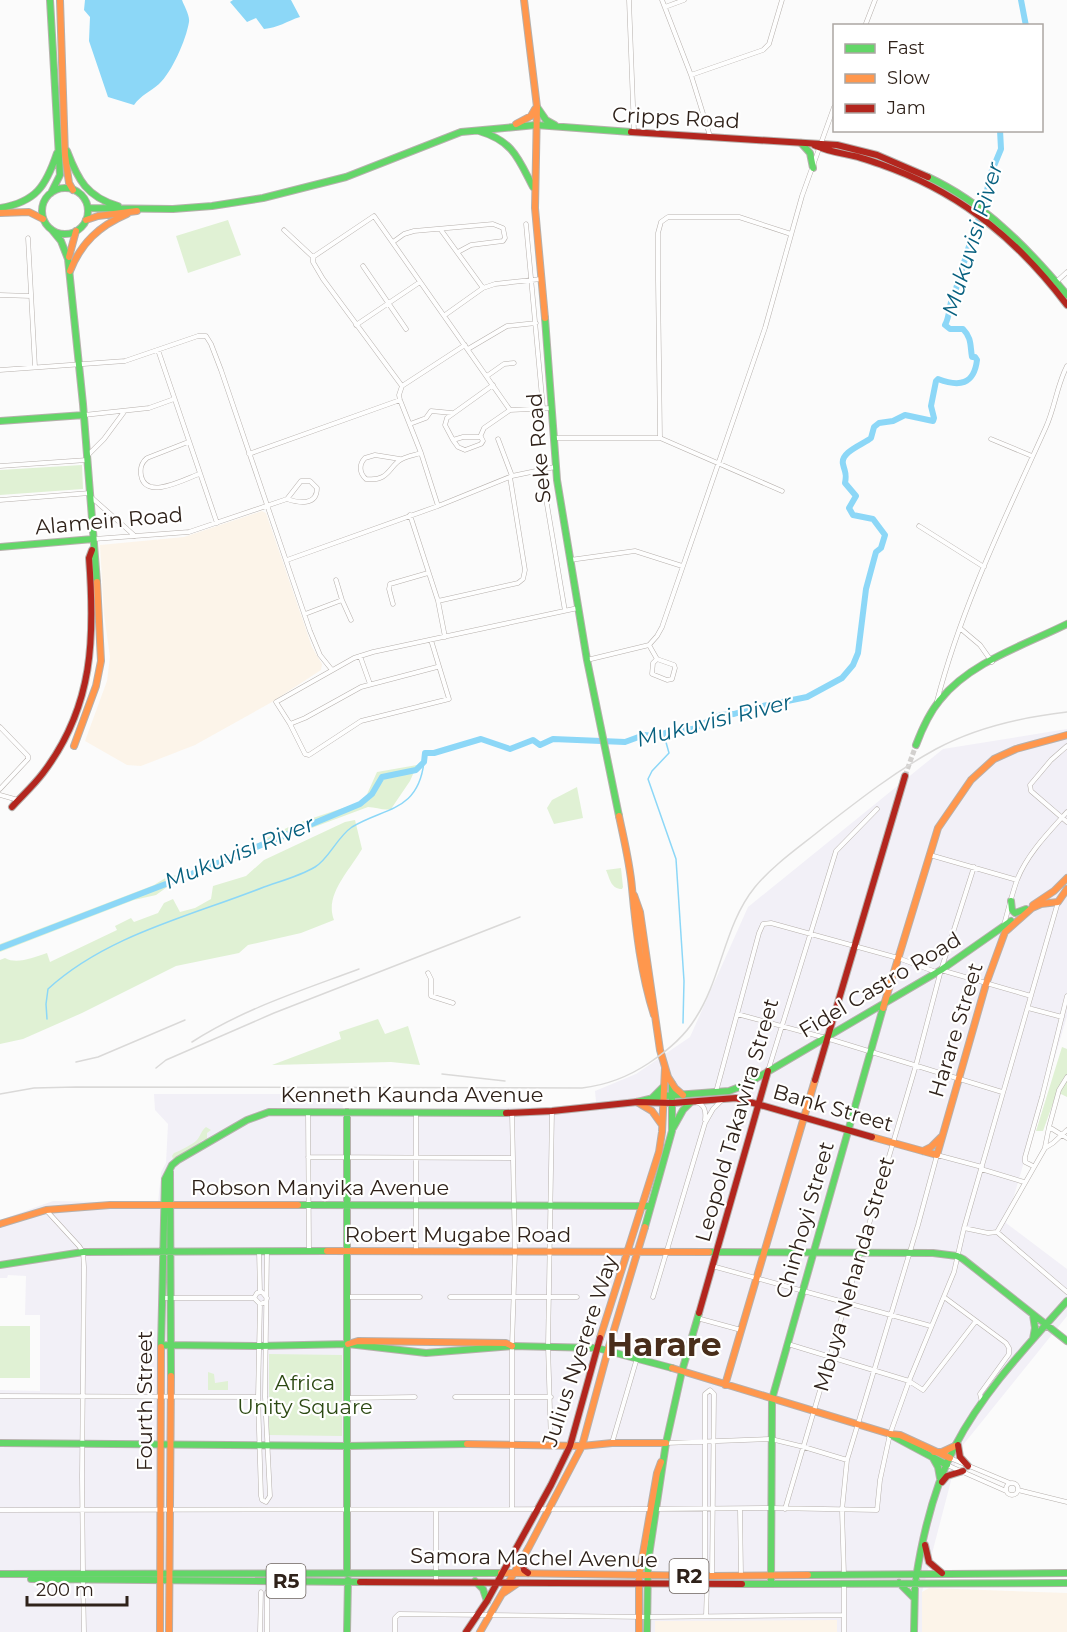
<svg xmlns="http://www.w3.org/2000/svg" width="1067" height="1632" font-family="Montserrat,sans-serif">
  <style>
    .commercial { fill: #f2f0f7 }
    .education { fill: #fcf4e9 }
    .green { fill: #e0f1d4 }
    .water { fill: #8cd7f7 }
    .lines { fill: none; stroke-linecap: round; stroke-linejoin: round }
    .stream { stroke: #8cd7f7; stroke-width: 1.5 }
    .river { stroke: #8cd7f7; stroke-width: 6 }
    .secondary-tunnel { stroke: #d2d0ce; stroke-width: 5; stroke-dasharray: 5 2.5; stroke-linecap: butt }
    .street-casing { stroke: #b6b0ac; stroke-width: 5 }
    .fast-casing { stroke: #b6b0ac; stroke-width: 8 }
    .slow-casing { stroke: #b6b0ac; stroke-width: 8 }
    .jam-casing { stroke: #b6b0ac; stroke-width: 8 }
    .street { stroke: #fefefe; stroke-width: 4 }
    .fast { stroke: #63d668; stroke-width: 6 }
    .slow { stroke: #ff974d; stroke-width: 6 }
    .jam { stroke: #b3261e; stroke-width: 6 }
    .rail { stroke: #dad9d8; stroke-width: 1.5 }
    .labels { text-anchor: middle; stroke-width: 4.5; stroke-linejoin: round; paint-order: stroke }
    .shield { fill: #fff; stroke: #6d645f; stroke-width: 1.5 }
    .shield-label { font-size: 20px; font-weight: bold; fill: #2f221a }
    .street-label { font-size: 21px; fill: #2f221a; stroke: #fff }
    .park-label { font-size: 21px; fill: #2c4913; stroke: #fff }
    .water-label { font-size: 22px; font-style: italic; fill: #07607f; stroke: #fff }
    .town-label { font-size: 33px; font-weight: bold; fill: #492e1b; stroke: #fff }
  </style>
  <rect width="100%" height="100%" fill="#fbfbfb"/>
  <!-- commercial -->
  <path class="commercial" d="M1067 729V1016L1006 1223 1067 1269V1316L959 1450 922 1592V1632H0V1390L40 1391V1315H25L26 1276 8 1275 7 1278H0V1220L53 1201 158 1203 161 1172 166 1163 168 1124 155 1110 154 1094H342L343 1109 551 1107 596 1102 595 1091 636 1074 690 1037 748 907 943 749Z"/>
  <!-- education -->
  <path class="education" d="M262 511 266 513 312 647 322 664 321 670 272 702 195 745 141 766 127 765 85 741 107 681 110 657 104 614 100 545 184 537Z
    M929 1588 1067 1593V1632H922V1592Z
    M837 1620V1632H655V1621Z"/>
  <!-- green -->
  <path class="green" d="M228 220 241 255 188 273 176 236Z
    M82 465 83 489 0 495V470Z
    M417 765 410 781 391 809C384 811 376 807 368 807L301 832 274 844 266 838 295 824 364 801 377 772Z
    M577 787 583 818 554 824 547 808 552 800Z
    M355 820 362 849C350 870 324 895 334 920L301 933 248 945 239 953 176 966 82 1013 23 1039 0 1044V960L5 958C17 965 34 957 47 953L50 962 117 930 115 926 131 918 134 922 158 913 164 903 173 899 180 912 195 908 211 899 213 886 246 876 264 860 345 822Z
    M621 868 623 887 622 889C611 889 610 879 606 870Z
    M177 875 176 883 170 885 156 895 134 900 0 952V944L154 885 167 877Z
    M378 1019 385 1034 408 1026 420 1065 391 1062 272 1065 341 1039 339 1032Z
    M1062 1047 1067 1049V1097L1057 1092 1043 1131H1036Z
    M206 1127 211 1130 207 1133V1140H203L178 1158 173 1159 172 1156 174 1153C180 1151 193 1144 197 1140 201 1135 201 1131 206 1127Z
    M0 1326H30V1378H0Z
    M269 1354 342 1355V1436L269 1435Z
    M208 1372 214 1374 215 1383 228 1381V1390H208Z"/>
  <!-- water -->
  <path class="water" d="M85 0H182C184 6 190 15 189 22 186 40 172 72 159 84 150 92 141 95 134 105L108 97 89 41 90 17 84 10Z
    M233 0H291L300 17C287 21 278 28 264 29L256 18 247 22 230 2Z"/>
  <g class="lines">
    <!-- stream -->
    <path class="stream" d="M664 735 669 753 652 771 648 779 676 859 684 981 683 1023
      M47 1019 46 1004 48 989C107 935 191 916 264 887 281 881 300 876 315 867 329 859 337 837 352 827 385 807 418 812 424 762"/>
    <!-- river -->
    <path class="river" d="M1021 0 1026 26
      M0 948 184 877 360 804 372 794 382 777 416 770 424 762 425 753H434L481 739 510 749 533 740 540 745 553 739 625 742 644 735 656 736 677 729H693L721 715 734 714 753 708 807 697 842 678 853 665 858 653 866 589 876 552 881 548 885 535 873 519 853 515 849 508 856 496 845 483C847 473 845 473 843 464 840 452 864 444 871 438L874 427 879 423 893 421 905 415 933 421 934 418 931 406 936 381 938 379C959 387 974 385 977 360L975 357H972C970 346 972 338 963 329H950L945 325C951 314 948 303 955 292L970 243 984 204 991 173 1001 149 1000 130"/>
    <!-- secondary-tunnel -->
    <path class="secondary-tunnel" d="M905 776 916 745"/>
    <!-- street casing -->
    <g class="street-casing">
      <path id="street" d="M629 0 634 131
        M662 0 691 75 710 136
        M665 7 684 0
        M865 26 875 0
        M691 75 763 50 769 44 782 0
        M526 224 543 408
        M284 230 313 257
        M441 230 483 288
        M28 238 35 367
        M393 242 404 234 414 231 493 224 503 228 505 238 503 241 471 245 458 252
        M363 266 406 329
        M1055 283 1067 272
        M0 295 31 296
        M445 315 483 288 495 284 541 279
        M356 325 420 282
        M468 349 507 326 536 323
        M158 350 217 523
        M0 370 125 361 198 336H206L211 344 221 370 310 631 320 655 332 670
        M487 376 504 364 514 363
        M493 385 447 418 445 425 453 440 463 437H480L484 428 510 410 551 408
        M402 386 465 345
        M84 415 149 408 174 399
        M410 424 426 418 431 411 452 413
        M554 438H660L782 491
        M660 438 658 280V233L661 222 668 217H739L791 234
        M498 439 512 476
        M991 439 1032 456
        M453 440 458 447 465 450 481 444 483 441 481 437
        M188 442 147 458C141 463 140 468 141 475 145 501 185 479 199 474
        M249 454 400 400
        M87 456 104 439 124 412
        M400 459 375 455 365 458C359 464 359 473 366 479 390 482 389 465 402 459 408 456 415 455 421 453
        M0 466 87 460
        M541 469 565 611
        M91 497 135 536
        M0 500 90 493
        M438 506 421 453 400 400 399 395 402 386 323 279 313 262V257L374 216 510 410
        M410 515 438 601 445 637
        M919 526 984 567
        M94 539 189 532 287 499C299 503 317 506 317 488L310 481H301L287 499
        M287 560 438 506 512 476 555 467
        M570 560 635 551 682 566
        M336 580 342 600 351 620
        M438 601 518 583 523 579 525 570 510 477
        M393 604 389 589 390 584 428 573
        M305 614 342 600
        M961 629 980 645 992 662
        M649 645 657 659 653 663 652 674 667 680 672 679 675 668 674 665 657 659
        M360 656 370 684
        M587 660 649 645 657 636 662 627 765 328 802 196 834 107
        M437 667 361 687 305 718 290 724 276 702 354 658 373 652 578 608
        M937 701C962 605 1006 516 1046 427 1055 407 1057 385 1067 366
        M290 724 305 754 309 755 361 721 449 699 431 640
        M0 727 28 756V759L0 789
        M1067 746 1051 760 1030 785 1031 791 1067 822
        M0 795 18 800
        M930 855 1017 880
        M1004 925C1008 910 1012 894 1017 880 1027 854 1049 832 1067 812
        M941 970 1031 996
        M428 973 431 979V996L453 1003
        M1028 1008 1062 1017
        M737 1014 826 1038 1002 1092
        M768 1071 836 851 877 809
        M1067 1077 1059 1090 1049 1127 1067 1138
        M716 1092 759 933 763 924 771 923 898 958 936 972
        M696 1102C705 1105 706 1111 705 1120
        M308 1112 309 1251
        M416 1112V1252
        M512 1113 515 1252 512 1346V1508
        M1045 1147 1049 1127
        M308 1157 512 1158
        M1033 1166 1025 1162V1157L1042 1097 1067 996
        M981 1169 1024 1182
        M46 1210 79 1246 83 1252 84 1267 82 1476 83 1573
        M964 1228 988 1233 997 1232 1045 1148 1053 1143 1067 1130
        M997 1232 1067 1292
        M259 1251 260 1292
        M712 1266 931 1326
        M347 1297H420
        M450 1297H577
        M653 1297 705 1123 713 1109 722 1100
        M944 1297 1006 1343 1009 1348V1354L980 1394 982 1402
        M162 1298H254L260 1304 266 1302 267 1298 262 1292 257 1293 254 1298
        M260 1304 258 1397 261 1496 262 1500 266 1502 270 1496 265 1397 267 1251
        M697 1318 741 1330
        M788 1344 909 1381 923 1390 976 1321
        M0 1396 258 1397
        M455 1397H551
        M348 1398 415 1397
        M612 1443 637 1358
        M666 1443 771 1439 804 1447 847 1460
        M551 1444 548 1346 552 1111
        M950 1458 1010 1483
        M947 1465 1006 1491
        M1006 1489a6 6 0 1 1 12 0a6 6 0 1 1-12 0Z
        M1018 1490 1067 1502
        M657 1509 772 1508 877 1510 880 1480 890 1434 909 1381 954 1272 964 1228 1058 902
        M740 1509 741 1575
        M785 1509 916 1065 941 970 974 867
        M0 1510 651 1509
        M436 1510V1581
        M705 1575V1394L710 1390 714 1394 712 1576
        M844 1575 842 1510 847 1460 918 1225 937 1155 982 1167
        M83 1580 84 1632
        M844 1585V1632
        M706 1616 707 1584
        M260 1632 261 1592
        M267 1632V1592
        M395 1632V1618L399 1614 647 1617 844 1615"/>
    </g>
    <!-- fast casing -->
    <g class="fast-casing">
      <path id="fast" d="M50 0 60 175 51 193
        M537 107 546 120 555 125
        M479 131C513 141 518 158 533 187
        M801 143 810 153 813 168
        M67 151C78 180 87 197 118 206
        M928 177C984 203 1028 248 1067 295
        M42 211a23 23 0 1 1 46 0a23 23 0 1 1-46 0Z
        M0 208C36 202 46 186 57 153
        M88 208 173 209 212 206 263 198 346 177 461 132 536 125 631 132
        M52 230 61 241 68 259 83 404 97 582
        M545 318 557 480 587 660 619 816
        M0 421 84 415
        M0 547 93 539
        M916 745C922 729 929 713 940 700 970 662 1025 645 1067 624
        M1011 901 1012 910 1015 913 1026 909
        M652 1098 663 1087
        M637 1102 662 1096 729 1091 745 1085 941 970 1011 921
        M347 1112V1574
        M673 1128 683 1110 691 1102
        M170 1171 171 1376
        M298 1205 647 1206
        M645 1227 672 1131V1084
        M709 1252 933 1253 957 1256 963 1259 1067 1341
        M0 1265 83 1252 327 1251
        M1033 1315 1035 1328 1033 1339
        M162 1345 259 1346 348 1344 426 1353 512 1346 597 1348 672 1368
        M161 1347 165 1179 172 1165 178 1160 247 1120 269 1112 506 1113
        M891 1435 947 1465
        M0 1443 348 1446 467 1444
        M933 1458 938 1467 940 1478
        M0 1574 501 1573
        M808 1575 1067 1573
        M916 1578C923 1533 934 1487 955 1446 983 1392 1027 1346 1067 1301
        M31 1579 360 1582
        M475 1581 483 1589 487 1601
        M771 1583 772 1399 883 1008
        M899 1583 914 1598
        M742 1584 1067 1583
        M347 1632 348 1580
        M647 1632 648 1562 666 1443 682 1371 699 1313
        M914 1632 915 1583"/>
    </g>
    <!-- slow casing -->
    <g class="slow-casing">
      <path id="slow" d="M60 0 65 155 69 183 73 190
        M524 0 537 107 535 208 545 318
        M516 124 531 116 535 109
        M0 213 29 212 43 219
        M86 220 98 216 137 211
        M69 257 76 231
        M70 271C81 243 99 226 127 214
        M74 746 96 686 101 661 97 582
        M619 816C624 840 630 864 632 888 636 931 641 974 654 1015
        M634 895 640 912 660 1050 668 1077 675 1088 683 1095
        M1033 905 1054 891 1067 878
        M883 1008 938 828 971 780 994 759 1016 749 1067 735
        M637 1102 652 1111 662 1125
        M872 1137 937 1155 986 984 1005 932 1032 908 1041 904 1058 902 1067 889
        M923 1151 931 1147 941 1137
        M0 1224 46 1210 110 1205H298
        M327 1251 709 1252
        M600 1338 659 1152 662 1132 665 1068
        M348 1344 358 1341 506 1343 512 1346
        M672 1368 890 1434 900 1435 950 1458
        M725 1385 815 1080
        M467 1444 582 1446 612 1443H666
        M934 1452H942L955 1446
        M501 1573 712 1576 808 1575
        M502 1594 518 1583
        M160 1632 161 1347
        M169 1632 171 1376
        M480 1632 529 1547 582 1446 608 1350 645 1227
        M639 1632V1576L657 1473 661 1462"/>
    </g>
    <!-- jam casing -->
    <g class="jam-casing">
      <path id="jam" d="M631 132 837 145 877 155 928 177
        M814 145C826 151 840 153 854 156 867 159 880 164 893 169 966 197 1020 243 1067 305
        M12 807C22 796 34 785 43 773 94 706 95 637 89 558L92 550
        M815 1080 905 776
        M506 1113 552 1111 637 1102 673 1103 736 1098 872 1137
        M699 1313 768 1071
        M958 1445 960 1457 968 1466
        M942 1482 947 1476 963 1471
        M925 1545 929 1562 942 1573
        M522 1559 524 1570 528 1573
        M360 1582 742 1584
        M466 1632 487 1601 551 1485 570 1446 600 1338"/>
    </g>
    <!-- street -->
    <use href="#street" class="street"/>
    <!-- fast -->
    <use href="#fast" class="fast"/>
    <!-- slow -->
    <use href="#slow" class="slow"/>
    <!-- jam -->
    <use href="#jam" class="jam"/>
    <!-- rail -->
    <path class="rail" d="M192 1042C243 1009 303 990 359 969
      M76 1062 98 1057 185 1020
      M156 1068 166 1060 274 1013 520 917
      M442 1074 505 1081
      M0 1094 34 1088 76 1087 582 1088C608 1085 628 1077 649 1063 667 1051 684 1037 695 1019 722 978 724 925 755 887 774 864 801 846 824 827 860 799 896 771 936 749 975 728 1023 717 1067 712"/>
  </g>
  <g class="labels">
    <!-- shield labels -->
    <g class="shield">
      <rect x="669.5" y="1559" width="39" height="34" rx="4.5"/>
      <rect x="266.5" y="1564" width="39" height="34" rx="4.5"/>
    </g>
    <g class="shield-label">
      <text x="689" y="1583">R2</text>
      <text x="286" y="1588">R5</text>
    </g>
    <!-- street labels -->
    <g class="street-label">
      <text transform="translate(676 118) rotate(3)" y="7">Cripps Road</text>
      <text transform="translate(539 448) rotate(-95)" y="7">Seke Road</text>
      <text transform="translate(109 521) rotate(-5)" y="7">Alamein Road</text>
      <text transform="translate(880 985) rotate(-31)" y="7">Fidel Castro Road</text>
      <text transform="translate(956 1030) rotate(-73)" y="7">Harare Street</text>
      <text x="412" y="1102">Kenneth Kaunda Avenue</text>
      <text transform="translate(833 1108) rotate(16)" y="7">Bank Street</text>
      <text transform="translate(737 1120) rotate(-74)" y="7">Leopold Takawira Street</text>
      <text x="320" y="1195">Robson Manyika Avenue</text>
      <text transform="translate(805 1220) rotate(-74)" y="7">Chinhoyi Street</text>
      <text x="458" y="1242">Robert Mugabe Road</text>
      <text transform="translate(854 1274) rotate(-74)" y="7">Mbuya Nehanda Street</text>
      <text transform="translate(580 1351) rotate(-72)" y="7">Julius Nyerere Way</text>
      <text transform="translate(145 1401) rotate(-90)" y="7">Fourth Street</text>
      <text transform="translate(534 1558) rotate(1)" y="7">Samora Machel Avenue</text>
    </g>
    <!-- park labels -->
    <g class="park-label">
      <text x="305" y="1390">Africa<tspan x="305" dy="24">Unity Square</tspan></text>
    </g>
    <!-- water labels -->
    <g class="water-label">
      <text transform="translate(972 239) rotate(-73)" y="8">Mukuvisi River</text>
      <text transform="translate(714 720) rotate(-14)" y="8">Mukuvisi River</text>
      <text transform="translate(239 852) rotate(-22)" y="8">Mukuvisi River</text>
    </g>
    <!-- town labels -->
    <g class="town-label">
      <text x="664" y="1356">Harare</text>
    </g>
  </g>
  <!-- legend -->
  <rect x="833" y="24" width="210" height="108" fill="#ffffff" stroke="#aca7a3" stroke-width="1.5"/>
  <rect x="845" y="44" width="30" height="9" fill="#63d668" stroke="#aca7a3" stroke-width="1.5"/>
  <text x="887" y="54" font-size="18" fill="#2f221a">Fast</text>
  <rect x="845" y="74" width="30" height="9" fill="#ff974d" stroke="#aca7a3" stroke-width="1.5"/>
  <text x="887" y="84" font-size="18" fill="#2f221a">Slow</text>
  <rect x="845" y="104" width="30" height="9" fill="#b3261e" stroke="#aca7a3" stroke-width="1.5"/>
  <text x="887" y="114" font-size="18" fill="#2f221a">Jam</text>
  <!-- scale -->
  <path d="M27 1596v9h100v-9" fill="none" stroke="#2f221a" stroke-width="3"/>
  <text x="36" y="1596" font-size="18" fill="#2f221a" stroke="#ffffff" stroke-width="4.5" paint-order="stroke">200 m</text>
</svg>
